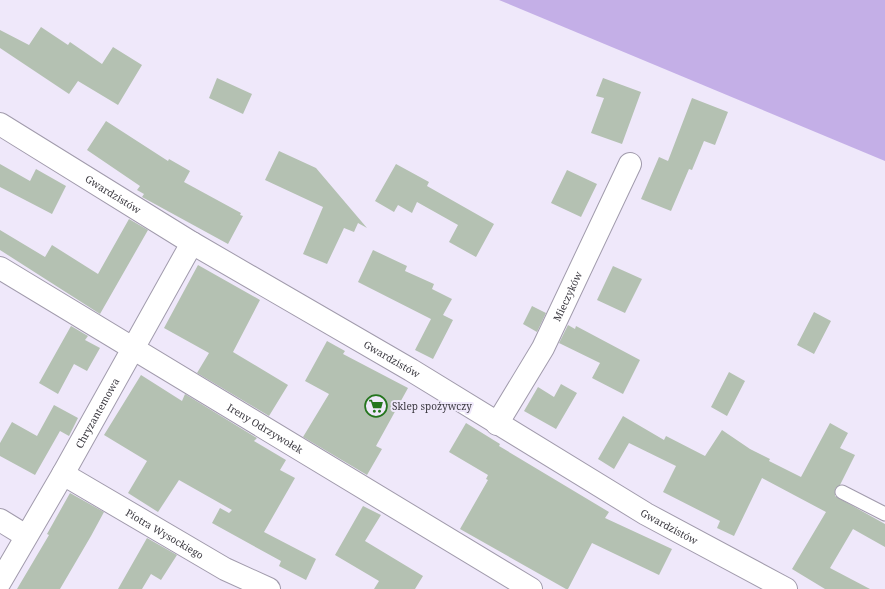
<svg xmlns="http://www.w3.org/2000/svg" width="885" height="589" font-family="'Noto Serif',serif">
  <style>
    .green { fill: #c4afe7 }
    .building { fill: #b4c1b2 }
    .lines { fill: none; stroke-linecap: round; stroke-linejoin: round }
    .service-casing { stroke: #a19bac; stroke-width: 15 }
    .minor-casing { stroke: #a19bac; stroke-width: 24 }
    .tertiary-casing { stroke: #a19bac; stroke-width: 24 }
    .service { stroke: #fff; stroke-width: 13 }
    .minor { stroke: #fff; stroke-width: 22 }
    .tertiary { stroke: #fff; stroke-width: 22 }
    .labels { text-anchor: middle; stroke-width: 4; stroke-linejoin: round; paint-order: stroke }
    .street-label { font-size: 10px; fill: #3b3940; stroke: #efe8fa }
    .poi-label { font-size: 10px; fill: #3b3940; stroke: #efe8fa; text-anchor: start }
  </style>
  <rect width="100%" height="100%" fill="#efe8fa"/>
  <!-- green -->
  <path class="green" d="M499 0H885V161Z"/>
  <!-- building -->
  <path class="building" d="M41 27 68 45 70 42 102 64 113 47 142 65 118 105 78 81 69 94 0 48V30L29 45Z
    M217 78 252 94 243 114 209 98Z
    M603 78 641 92 622 144 591 133 604 98 596 96Z
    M692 98 728 112 715 145 704 141 692 170 689 169 671 211 641 199 659 157 668 161Z
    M106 121 168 161 169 159 190 171 184 182 241 213 240 215 243 216 228 244 142 197 144 194 137 190 140 186 87 150Z
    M279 151 316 168 367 228 358 223 354 232 344 228 327 264 303 254 323 207 265 180Z
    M0 164 30 181 36 169 66 186 52 214 0 187Z
    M396 164 429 182 427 186 494 224 476 257 449 242 458 225 417 202 412 213 398 205 394 212 375 201Z
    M567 170 597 184 581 217 551 203Z
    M129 219 148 230 100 314 0 250V230L45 257 52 245 98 274Z
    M373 250 407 266 405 271 434 284 432 289 452 299 443 315 453 320 433 359 415 350 431 319 358 282Z
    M198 265 260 300 233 352 288 385 269 416 197 373 209 353 164 328Z
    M613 266 642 279 625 313 597 300Z
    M532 306 546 313 537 332 523 324Z
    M814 312 831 321 814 354 797 345Z
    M568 325 575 329 576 326 640 360 623 394 592 378 600 363 559 343Z
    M71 326 88 336 85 340 100 348 87 371 74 364 58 394 39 383Z
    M327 341 345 351 343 354 408 388 376 446 382 449 367 475 303 437 329 394 305 381Z
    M729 372 745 381 727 416 711 407Z
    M141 375 182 401 185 394 257 438 254 441 286 460 280 470 295 478 264 532 316 559 306 580 279 566 281 561 212 523 220 508 229 513 232 510 179 480 158 512 128 493 147 461 104 435Z
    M561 384 577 393 556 429 524 411 538 387 554 397Z
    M54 405 78 418 69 436 60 431 35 475 0 456V443L12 422 37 436Z
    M623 416 664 440 666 436 705 456 722 430 750 449 770 459 769 461 801 477 830 423 848 433 840 448 855 455 840 485 835 489V496L885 524V547L853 529 830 568 870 589H825L792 569 826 512 762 478 734 536 717 528 720 521 663 492 676 466 629 443 614 469 598 459Z
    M466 423 500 444 499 446 609 512 605 518 672 549 659 575 592 543 568 589H566L460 529 488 480 486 479 488 475 449 452Z
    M70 493 104 512 91 536 60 589H17L49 535 47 534Z
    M363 506 381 515 365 541 423 576 415 589H374L379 581 335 555Z
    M147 538 177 555 161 580 151 574 142 589H118Z"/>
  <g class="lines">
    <!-- service casing -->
    <g class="service-casing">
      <path id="service" d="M842 492 885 514"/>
    </g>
    <!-- minor casing -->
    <g class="minor-casing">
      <g id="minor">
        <path id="s1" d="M0 268 531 589"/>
        <path id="s2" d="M497 424 543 348 630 164"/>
        <path id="s3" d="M63 474 225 569 269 589"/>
        <path d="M0 520 26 536"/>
        <path id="s4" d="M0 582 63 474 192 243"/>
      </g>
    </g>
    <!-- tertiary casing -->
    <g class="tertiary-casing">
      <g id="tertiary">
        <path id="s5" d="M0 124 192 243 411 370 646 514 786 589"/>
      </g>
    </g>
    <!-- service -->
    <use href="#service" class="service"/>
    <!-- minor -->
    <use href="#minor" class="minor"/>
    <!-- tertiary -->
    <use href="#tertiary" class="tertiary"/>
  </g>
  <!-- icons -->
  <defs>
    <g id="supermarket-ring" transform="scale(1.15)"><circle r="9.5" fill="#efe8fa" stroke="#24751d" stroke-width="1.5"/><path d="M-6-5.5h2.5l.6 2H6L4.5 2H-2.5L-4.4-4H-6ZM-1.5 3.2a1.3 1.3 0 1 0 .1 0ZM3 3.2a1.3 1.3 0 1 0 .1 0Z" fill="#24751d"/></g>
  </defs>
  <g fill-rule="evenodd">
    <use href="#supermarket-ring" x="376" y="406"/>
  </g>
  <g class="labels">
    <!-- street labels -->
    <g class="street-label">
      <text dy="4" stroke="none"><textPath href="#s5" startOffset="133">Gwardzistów</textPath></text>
      <text dy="4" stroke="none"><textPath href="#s2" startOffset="146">Mieczyków</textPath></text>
      <text dy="4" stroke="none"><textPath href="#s5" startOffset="457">Gwardzistów</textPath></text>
      <text dy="4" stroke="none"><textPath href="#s4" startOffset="195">Chryzantemowa</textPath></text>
      <text dy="4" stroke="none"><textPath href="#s1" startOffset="310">Ireny Odrzywołek</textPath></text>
      <text dy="4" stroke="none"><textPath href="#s5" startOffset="781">Gwardzistów</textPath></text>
      <text dy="4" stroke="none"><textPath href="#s3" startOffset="118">Piotra Wysockiego</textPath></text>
    </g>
    <!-- poi labels -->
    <g class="poi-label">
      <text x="392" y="410">Sklep spożywczy</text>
    </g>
  </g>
</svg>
